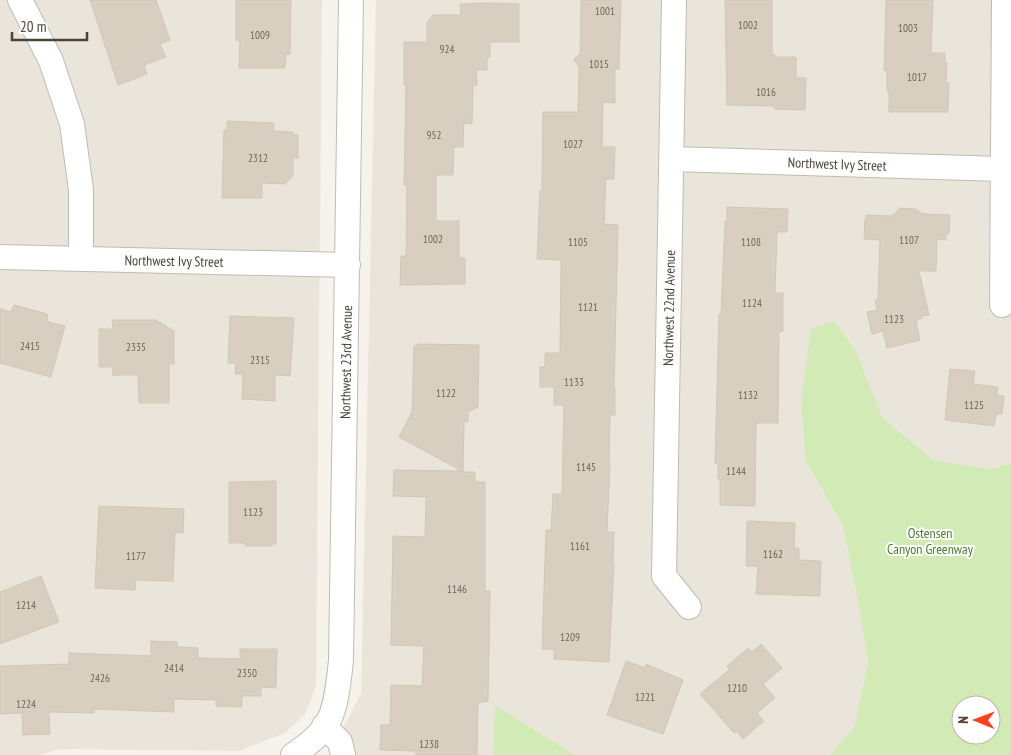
<svg xmlns="http://www.w3.org/2000/svg" width="1011" height="755" font-family="'PT Sans Narrow',sans-serif">
  <style>
    .residential { fill: #eae5da }
    .green { fill: #d2eab5; fill-rule: evenodd }
    .building { fill: #d8cfc1; stroke: #d3c7b4 }
    .lines { fill: none; stroke-linecap: round; stroke-linejoin: round }
    .minor-casing { stroke: #c2bbae; stroke-width: 26 }
    .minor { stroke: #fff; stroke-width: 24 }
    .labels { text-anchor: middle; stroke-width: 4; stroke-linejoin: round; paint-order: stroke }
    .number-label { font-size: 11px; fill: #6e675b }
    .street-label { font-size: 14px; fill: #4b4439; stroke: #fff }
    .park-label { font-size: 14px; fill: #4a7f2a; stroke: #fff }
  </style>
  <rect width="100%" height="100%" fill="#f6f3ec"/>
  <!-- residential -->
  <path class="residential" d="M0 0H322L316 686 305 714 285 733 239 751 61 749 39 755H0Z
    M376 0H1011V463L991 469 933 460 882 417 856 351 806 461 843 526 859 607 868 662 854 728 829 755H575L495 705 493 755H329L361 694Z"/>
  <!-- green -->
  <path class="green" d="M834 321 856 351 882 417 933 460 991 469 1011 463V755H829L854 728 868 662 859 607 843 526 806 461 801 401 811 329ZM961 705H991V735H961Z
    M495 705 575 755H493Z"/>
  <!-- building -->
  <path class="building" d="M90 0H156L170 40 160 44 166 57 144 65 147 74 118 85Z
    M236 0H291L290 54H286L285 68H239L240 41 236 40Z
    M581 0H621L619 69H615V103L603 102 602 147H615L614 179H606L604 224 618 225 614 389H615V415H610L609 462H610L607 532H614L613 564H614L609 662 554 659V649H542L546 530H551L553 494H562L564 405H554V387H540V367H545V353H560L561 260 537 259 540 190 542 191 543 112H578L579 67 574 59 580 54Z
    M725 0H772V55H775V57H796V78H806L805 110 774 109V106L727 105Z
    M886 0H933L931 53H945V63H947L946 83H949L948 112H889V91H887V71H884Z
    M487 3 519 4V42H490V57H487V70H476L477 85H473L472 124 464 123 463 147H454L453 175H436V221H459V258H465V284L400 285 401 256H406L407 185H404L406 85H404V42H427V23L433 15H461L460 4Z
    M227 121 274 123 273 131 293 132V135H298V158H293V176L285 184 262 183V198H222L224 130H227Z
    M727 207 788 209 787 232H777L775 293H783V331H779L778 423H756L755 506 720 505V479H718V464L715 463 719 314H721L725 221 727 222Z
    M900 208 916 209 922 214 950 215 949 234H946V240L937 239 936 271H919L929 315 922 316V318L916 321 920 340 887 348 883 331 872 334 867 312 877 310 875 300H878L880 240 864 239 865 219H866V215L892 216Z
    M14 305 47 314 48 322 65 326 51 377 0 363V309L11 312Z
    M230 316 294 318 290 376 275 375V401L242 399 243 374H235L236 363H228Z
    M112 320H156L174 331V364H169V403H139L138 375H112L113 367H99V329H113Z
    M417 344 479 345 478 407 468 412V422H464L463 472H475V482H485V591H490L488 701 478 703 477 755H416V751L380 750 381 725H390L391 685 422 686 424 646 391 645 393 536 425 537 426 497 393 496 394 470 462 471 399 437 412 412 414 346H417Z
    M950 369 975 371 973 384 998 387 997 395 1004 396 1002 414H996L994 426 945 420Z
    M276 481V544H272V546H245V543H229V482Z
    M99 506 184 509 183 533 175 532 173 581 136 580 135 590 95 588Z
    M747 521 795 523 794 548H799V560L821 561 820 596 756 594 758 566H746Z
    M41 576 59 622 0 644V592Z
    M151 641 177 642V647L198 648V658L240 659V649H277L276 688 261 687V696H242V707L216 706V700L174 699V712L94 709V713L49 712 50 734 23 735 22 713 0 714V666L69 664V653L151 656Z
    M761 644 782 668 763 684 775 698 757 713 764 721 743 739 737 731 734 733 700 694 730 669 727 666 748 648 752 652Z
    M626 661 645 668 646 664 683 680 663 734 607 715Z"/>
  <g class="lines">
    <!-- minor casing -->
    <g class="minor-casing">
      <path id="minor" d="M20 0 51 61 72 124 81 190V259
        M674 0 664 576 689 607
        M672 159 1002 169
        M0 257 348 265
        M1002 305 1004 0
        M324 726 340 742 343 755
        M293 755C305 747 321 734 328 722 337 706 339 678 341 660L351 0"/>
    </g>
    <!-- minor -->
    <use href="#minor" class="minor"/>
  </g>
  <g class="labels">
    <!-- number labels -->
    <g class="number-label">
      <text x="605" y="15">1001</text>
      <text x="748" y="29">1002</text>
      <text x="908" y="32">1003</text>
      <text x="260" y="39">1009</text>
      <text x="447" y="53">924</text>
      <text x="599" y="68">1015</text>
      <text x="917" y="81">1017</text>
      <text x="766" y="96">1016</text>
      <text x="434" y="139">952</text>
      <text x="573" y="148">1027</text>
      <text x="258" y="162">2312</text>
      <text x="433" y="243">1002</text>
      <text x="909" y="244">1107</text>
      <text x="578" y="246">1105</text>
      <text x="751" y="246">1108</text>
      <text x="752" y="307">1124</text>
      <text x="588" y="311">1121</text>
      <text x="894" y="323">1123</text>
      <text x="30" y="350">2415</text>
      <text x="136" y="351">2335</text>
      <text x="260" y="364">2315</text>
      <text x="574" y="386">1133</text>
      <text x="446" y="397">1122</text>
      <text x="748" y="399">1132</text>
      <text x="974" y="409">1125</text>
      <text x="586" y="471">1145</text>
      <text x="736" y="475">1144</text>
      <text x="253" y="516">1123</text>
      <text x="580" y="550">1161</text>
      <text x="773" y="558">1162</text>
      <text x="136" y="560">1177</text>
      <text x="457" y="593">1146</text>
      <text x="26" y="609">1214</text>
      <text x="570" y="641">1209</text>
      <text x="174" y="672">2414</text>
      <text x="247" y="677">2350</text>
      <text x="100" y="682">2426</text>
      <text x="737" y="692">1210</text>
      <text x="645" y="701">1221</text>
      <text x="26" y="708">1224</text>
      <text x="429" y="748">1238</text>
    </g>
    <!-- street labels -->
    <g class="street-label">
      <text transform="translate(837 164) rotate(2)" y="5">Northwest Ivy Street</text>
      <text transform="translate(174 261) rotate(1)" y="5">Northwest Ivy Street</text>
      <text transform="translate(669 308) rotate(-89)" y="5">Northwest 22nd Avenue</text>
      <text transform="translate(346 362) rotate(-89)" y="5">Northwest 23rd Avenue</text>
    </g>
    <!-- park labels -->
    <g class="park-label">
      <text x="930" y="538">Ostensen<tspan x="930" dy="16">Canyon Greenway</tspan></text>
    </g>
  </g>
  <!-- north arrow -->
  <g transform="translate(976 720) rotate(271)"><circle r="24" fill="#ffffff" stroke="#b7b4b0"/>
  <path d="M0-4L9 19L0 12L-9 19Z" fill="#fc3f1d"/>
  <text y="-8" font-size="14" font-weight="bold" text-anchor="middle" fill="#4b4439">N</text>
  </g>
  <!-- scale -->
  <path d="M12 32v8h75v-8" fill="none" stroke="#4b4439" stroke-width="2.5"/>
  <text x="20" y="32" font-size="15" fill="#4b4439" stroke="#ffffff" stroke-width="4" paint-order="stroke">20 m</text>
</svg>
